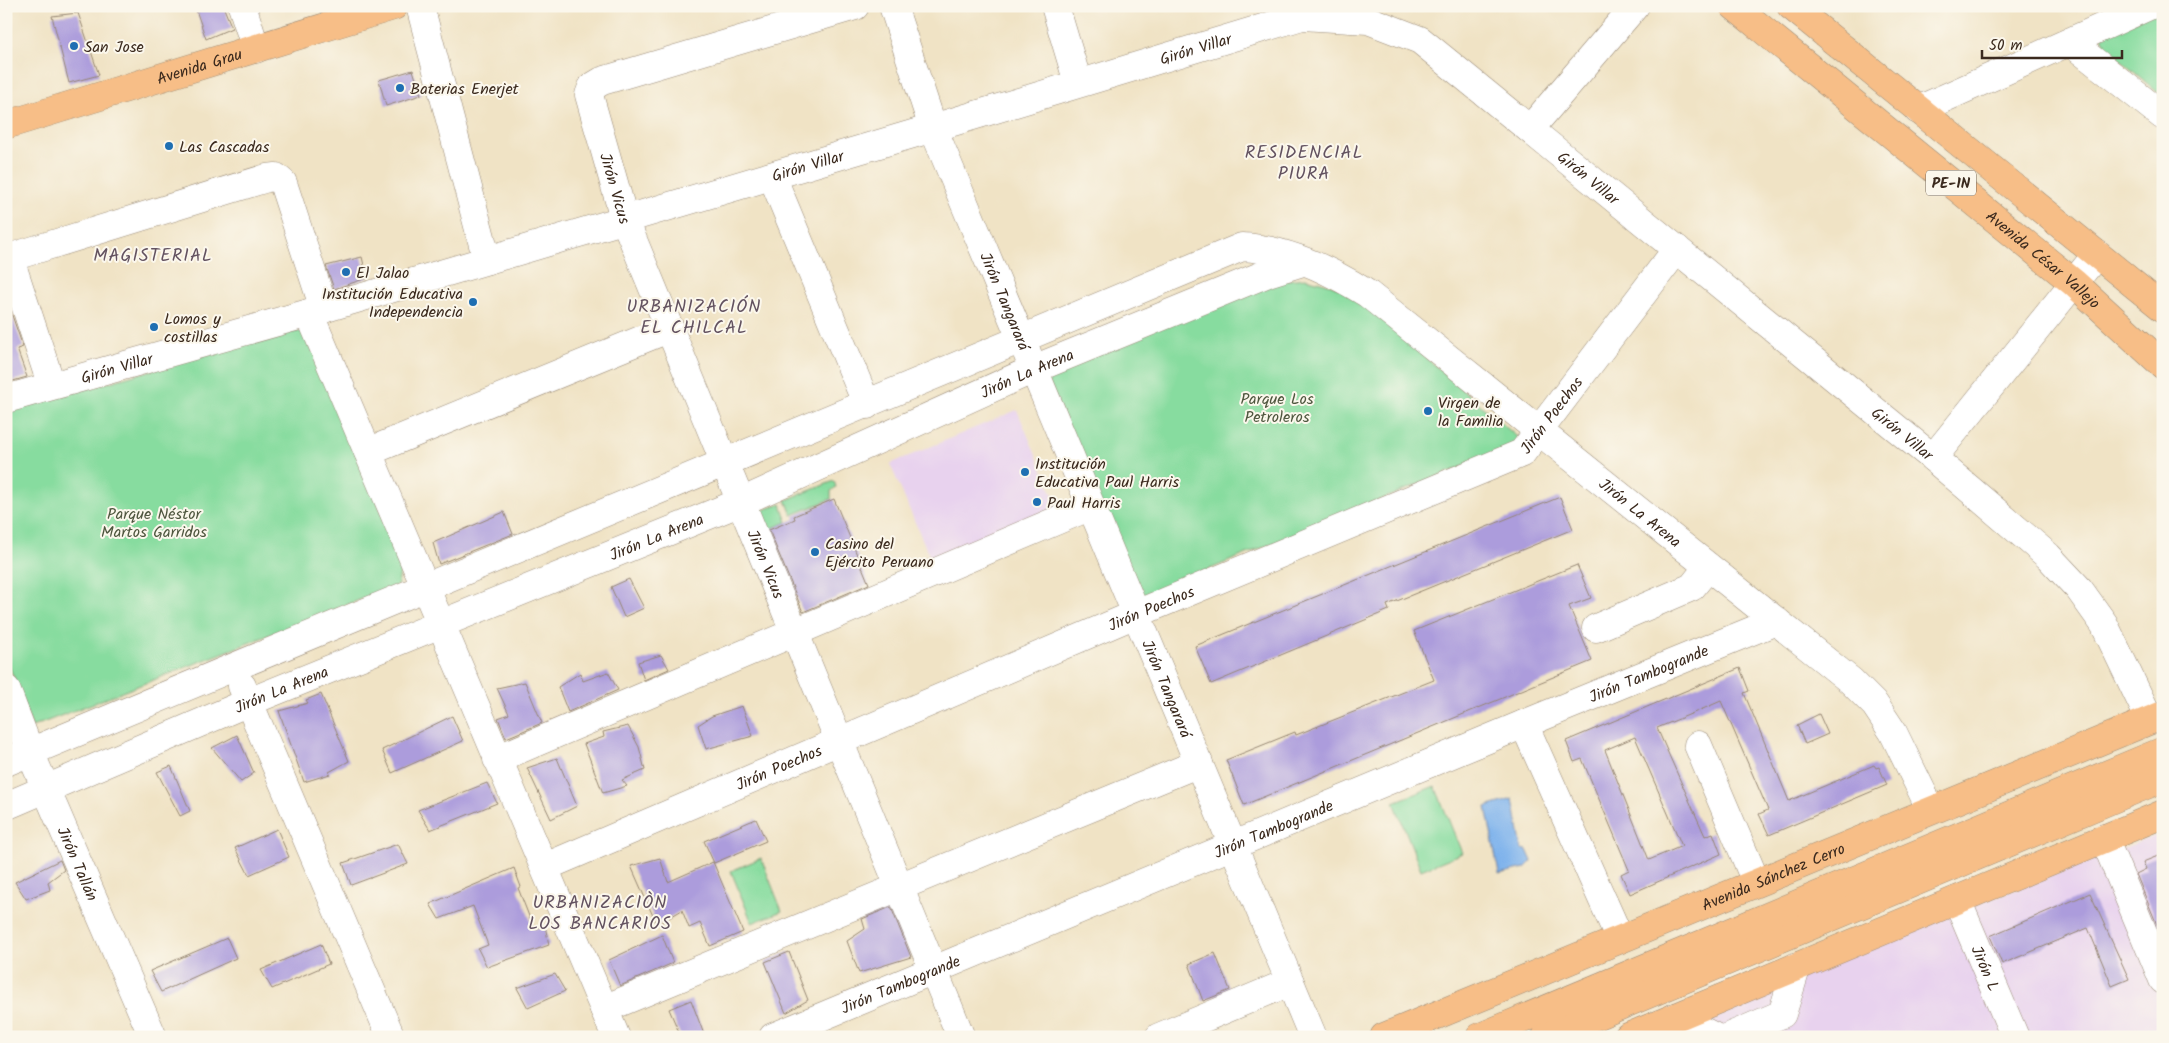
<svg xmlns="http://www.w3.org/2000/svg" width="2169" height="1043" font-family="Kalam,sans-serif">
  <style>
    .built { fill: #e8d2ee }
    .green { fill: #87dc9f; stroke: #61835e }
    .water { fill: #7eb2ec; stroke: #5c6e85 }
    .building { fill: #ac9cdc; fill-rule: evenodd }
    .lines { fill: none; stroke-linecap: round; stroke-linejoin: round }
    .minor-casing { stroke: #968672; stroke-width: 29 }
    .major-casing { stroke: #968672; stroke-width: 29 }
    .minor { stroke: #fff; stroke-width: 28 }
    .major { stroke: #f7be87; stroke-width: 28 }
    .poi-dot { fill: #1f6fb2; stroke: #fbf7ec; stroke-width: 2 }
    .labels { text-anchor: middle; stroke-width: 4; stroke-linejoin: round; paint-order: stroke }
    .shield { fill: #fbf7ec; stroke: #75685c; stroke-width: 1 }
    .shield-label { font-size: 15px; font-weight: bold; fill: #3b2a1e }
    .poi-label { font-size: 16px; fill: #3b2a1e; stroke: #fbf7ec; text-anchor: start }
    .street-label { font-size: 16px; fill: #3b2a1e; stroke: #fbf7ec }
    .park-label { font-size: 16px; fill: #4e563e; stroke: #fbf7ec }
    .neighbourhood-label { font-size: 18px; letter-spacing: 1px; fill: #635260; stroke: #fbf7ec }
  </style>
  <rect width="100%" height="100%" fill="#fbf7ec"/>
  <filter id="ink" filterUnits="userSpaceOnUse"><feTurbulence type="fractalNoise" baseFrequency=".02" numOctaves="2"/><feDisplacementMap in="SourceGraphic" scale="10" xChannelSelector="R" yChannelSelector="G"/><feConvolveMatrix kernelMatrix="1 2 1 2 8 2 1 2 1" color-interpolation-filters="sRGB"/></filter>
  <filter id="wash" filterUnits="userSpaceOnUse"><feTurbulence type="fractalNoise" baseFrequency=".0096" numOctaves="4" result="noise"/><feDisplacementMap in="SourceGraphic" scale="20" xChannelSelector="R" yChannelSelector="G"/><feGaussianBlur stdDeviation="1.12" result="paint"/><feColorMatrix in="noise" values="0 0 0 0 0 0 0 0 0 0 0 0 0 0 0 0 0 1.4 0 .05"/><feComposite in="paint" operator="in"/></filter>
  <g filter="url(#wash)">
    <rect width="100%" height="100%" fill="#f0e3c5"/>
    <!-- built -->
    <path class="built" d="M1017 410 1058 507 932 562 890 464Z
      M2163 833V1037H1654L1948 915Z"/>
    <!-- green -->
    <path class="green" d="M2163 8V97L2103 45V35Z
      M1305 278 1332 285 1356 297 1523 442 1136 599 1044 371 1250 284Z
      M305 331 402 559 398 585 32 727 6 657V412L281 333Z
      M834 481 836 487 831 491V499L792 515 786 500Z
      M781 504 787 522 767 530 760 511Z
      M1435 786 1462 853 1421 870 1394 802Z
      M761 858 782 911 752 923 731 871Z"/>
    <!-- water -->
    <path class="water" d="M1513 799 1522 849 1527 850 1532 861 1525 868 1499 874 1486 807Z"/>
    <g id="blocks">
      <!-- building -->
      <path class="building" d="M206 6H223L232 28 206 39 196 10Z
        M78 13 99 75 69 83 52 16Z
        M413 70 421 95 386 106 379 80Z
        M362 257 367 278 334 289 326 266Z
        M6 298 23 347 17 349 27 377 6 383Z
        M1560 497 1573 529 1387 605 1389 610 1211 684 1195 646Z
        M834 499 869 584 803 612 769 530 795 519 794 516Z
        M504 512 513 534 439 564 433 543Z
        M1577 565 1591 598 1569 606 1592 661 1244 805 1226 760 1295 732 1296 735 1434 680 1414 631Z
        M629 579 644 608 624 617 611 587Z
        M661 655 669 669 644 680 638 662Z
        M1740 668 1749 691 1744 693 1789 801 1874 765 1876 768 1879 767 1887 785 1769 835 1759 814 1768 810 1721 701 1698 711 1657 728 1705 836 1713 833 1721 854 1630 894 1621 874 1629 870 1582 759 1574 762 1566 741ZM1635 737 1682 846 1649 860 1605 750Z
        M608 672 618 690 568 712 558 687 580 673 583 681Z
        M525 682 542 723 506 738 498 718 509 714 497 688Z
        M321 694 349 761 329 772 330 774 304 782 279 711 308 703 306 700Z
        M742 706 753 736 706 749 698 725 712 716Z
        M1819 714 1828 734 1805 744 1797 725Z
        M452 716 463 741 392 773 382 750Z
        M628 726 639 747 645 770 622 780 627 786 603 793 584 744 604 737 603 732Z
        M237 735 254 773 241 782 212 748Z
        M557 758 577 806 551 819 527 768Z
        M171 766 190 811 180 816 157 772Z
        M487 783 497 803 430 830 418 810Z
        M756 819 766 841 714 863 704 841Z
        M277 829 289 857 249 875 235 848Z
        M398 844 408 864 351 885 343 863Z
        M2163 854V939L2136 874 2146 869 2143 862Z
        M660 858 668 882 713 862 743 932 710 946 700 923 689 928 682 910 657 925 631 866Z
        M60 860 64 870 48 882 50 890 26 899 15 882Z
        M514 868 521 887 518 888 534 929 545 926 549 945 487 967 478 949 488 945 473 906 439 919 430 904Z
        M2090 893 2129 979 2112 986 2088 928 2002 964 1990 936Z
        M891 907 911 957 859 973 847 941 865 929 862 919Z
        M662 935 673 963 620 986 609 960Z
        M227 938 236 958 161 992 150 971Z
        M321 944 329 964 272 989 261 970Z
        M789 952 808 1000 786 1013 765 962Z
        M1215 953 1230 990 1203 1001 1189 964Z
        M555 974 565 991 528 1008 517 988Z
        M691 1000 705 1037H681L669 1009Z"/>
    </g>
  </g>
  <g filter="url(#ink)">
    <use href="#blocks" fill-opacity="0" stroke="#968672" stroke-width="1"/>
    <g class="lines">
      <!-- minor casing -->
      <g class="minor-casing">
        <g id="minor">
          <path d="M242 6 256 49"/>
          <path d="M420 6 487 260"/>
          <path id="s1" d="M855 6 602 81 592 87 589 95 624 218 961 1037"/>
          <path id="s2" d="M893 6 933 128 1313 1037"/>
          <path d="M1055 6 1078 83"/>
          <path d="M2070 42 2163 116"/>
          <path d="M1918 110 2149 6"/>
          <path d="M1530 129 1635 6"/>
          <path d="M772 176 867 405"/>
          <path d="M309 313 616 1037"/>
          <path d="M51 384 12 265 18 255 267 178 276 177 283 183 324 309"/>
          <path id="s3" d="M6 399 309 313 933 128 1302 16 1368 20 1420 40 1933 458 2048 556 2079 589 2104 624 2150 720"/>
          <path d="M368 452 670 328"/>
          <path d="M1933 458 2097 254"/>
          <path d="M1596 628 1692 587 1708 567"/>
          <path d="M242 686 391 1037"/>
          <path id="s4" d="M6 689 30 752 153 1037"/>
          <path d="M1524 724 1620 939"/>
          <path d="M1698 745 1756 882"/>
          <path d="M497 759 1091 506"/>
          <path id="s5" d="M6 762 1242 247C1287 249 1330 270 1368 294L1851 681 1875 705 1893 732 1931 810"/>
          <path id="s6" d="M6 806 249 702 741 502 1034 369 1268 273 1303 262"/>
          <path d="M2104 838 2163 980"/>
          <path id="s7" d="M545 867 1136 614 1522 453 1677 249"/>
          <path id="s8" d="M1957 900 2015 1037"/>
          <path d="M604 1009 1199 763"/>
          <path d="M1675 1017 1715 1037"/>
          <path id="s9" d="M773 1037 1524 724 1776 621"/>
          <path d="M1159 1037 1290 982"/>
          <path d="M1728 1037 1782 1014 1797 966"/>
        </g>
      </g>
      <!-- major casing -->
      <g class="major-casing">
        <g id="major">
          <path id="s10" d="M1734 6 2074 283 2163 365"/>
          <path d="M1791 6 2163 308"/>
          <path id="s11" d="M6 125 394 6"/>
          <path id="s12" d="M1384 1037 2163 715"/>
          <path d="M1480 1037 2163 751"/>
          <path d="M1546 1037 2163 778"/>
          <path d="M1628 1037 2163 814"/>
        </g>
      </g>
      <!-- minor -->
      <use href="#minor" class="minor"/>
      <!-- major -->
      <use href="#major" class="major"/>
    </g>
  </g>
  <!-- markers -->
  <g class="poi-dot">
    <circle cx="74" cy="46" r="5"/>
    <circle cx="400" cy="88" r="5"/>
    <circle cx="169" cy="146" r="5"/>
    <circle cx="346" cy="272" r="5"/>
    <circle cx="473" cy="302" r="5"/>
    <circle cx="154" cy="327" r="5"/>
    <circle cx="1428" cy="411" r="5"/>
    <circle cx="1025" cy="472" r="5"/>
    <circle cx="1037" cy="502" r="5"/>
    <circle cx="815" cy="552" r="5"/>
  </g>
  <g class="labels">
    <!-- shield labels -->
    <rect class="shield" x="1926" y="170.5" width="50" height="25" rx="4"/>
    <g class="shield-label">
      <text x="1951" y="188">PE-1N</text>
    </g>
    <!-- poi labels -->
    <g class="poi-label">
      <text x="84" y="52">San Jose</text>
      <text x="410" y="94">Baterias Enerjet</text>
      <text x="179" y="152">Las Cascadas</text>
      <text x="356" y="278">El Jalao</text>
      <text x="463" y="299" text-anchor="end">Institución Educativa<tspan x="463" dy="18">Independencia</tspan></text>
      <text x="164" y="324">Lomos y<tspan x="164" dy="18">costillas</tspan></text>
      <text x="1438" y="408">Virgen de<tspan x="1438" dy="18">la Familia</tspan></text>
      <text x="1035" y="469">Institución<tspan x="1035" dy="18">Educativa Paul Harris</tspan></text>
      <text x="1047" y="508">Paul Harris</text>
      <text x="825" y="549">Casino del<tspan x="825" dy="18">Ejército Peruano</tspan></text>
    </g>
    <!-- street labels -->
    <g class="street-label">
      <text dy="6" stroke="none"><textPath href="#s3" startOffset="1240">Girón Villar</textPath></text>
      <text dy="6" stroke="none"><textPath href="#s11" startOffset="202">Avenida Grau</textPath></text>
      <text dy="6" stroke="none"><textPath href="#s3" startOffset="835">Girón Villar</textPath></text>
      <text dy="6" stroke="none"><textPath href="#s3" startOffset="1691">Girón Villar</textPath></text>
      <text dy="6" stroke="none"><textPath href="#s1" startOffset="381">Jirón Vicus</textPath></text>
      <text dy="6" stroke="none"><textPath href="#s10" startOffset="400">Avenida César Vallejo</textPath></text>
      <text dy="6" stroke="none"><textPath href="#s2" startOffset="316">Jirón Tangarará</textPath></text>
      <text dy="6" stroke="none"><textPath href="#s3" startOffset="115">Girón Villar</textPath></text>
      <text dy="6" stroke="none"><textPath href="#s6" startOffset="1109">Jirón La Arena</textPath></text>
      <text dy="6" stroke="none"><textPath href="#s7" startOffset="1109">Jirón Poechos</textPath></text>
      <text dy="6" stroke="none"><textPath href="#s3" startOffset="2096">Girón Villar</textPath></text>
      <text dy="6" stroke="none"><textPath href="#s5" startOffset="1824">Jirón La Arena</textPath></text>
      <text dy="6" stroke="none"><textPath href="#s6" startOffset="704">Jirón La Arena</textPath></text>
      <text dy="6" stroke="none"><textPath href="#s1" startOffset="786">Jirón Vicus</textPath></text>
      <text dy="6" stroke="none"><textPath href="#s7" startOffset="659">Jirón Poechos</textPath></text>
      <text dy="6" stroke="none"><textPath href="#s9" startOffset="948">Jirón Tambogrande</textPath></text>
      <text dy="6" stroke="none"><textPath href="#s2" startOffset="736">Jirón Tangarará</textPath></text>
      <text dy="6" stroke="none"><textPath href="#s6" startOffset="299">Jirón La Arena</textPath></text>
      <text dy="6" stroke="none"><textPath href="#s7" startOffset="254">Jirón Poechos</textPath></text>
      <text dy="6" stroke="none"><textPath href="#s9" startOffset="542">Jirón Tambogrande</textPath></text>
      <text dy="6" stroke="none"><textPath href="#s4" startOffset="189">Jirón Tallán</textPath></text>
      <text dy="6" stroke="none"><textPath href="#s12" startOffset="421">Avenida Sánchez Cerro</textPath></text>
      <text dy="6" stroke="none"><textPath href="#s8" startOffset="74">Jirón L</textPath></text>
      <text dy="6" stroke="none"><textPath href="#s9" startOffset="138">Jirón Tambogrande</textPath></text>
    </g>
    <!-- park labels -->
    <g class="park-label">
      <text x="1277" y="404">Parque Los<tspan x="1277" dy="18">Petroleros</tspan></text>
      <text x="154" y="519">Parque Néstor<tspan x="154" dy="18">Martos Garridos</tspan></text>
    </g>
    <!-- neighbourhood labels -->
    <g class="neighbourhood-label">
      <text x="1304" y="158">RESIDENCIAL<tspan x="1304" dy="21">PIURA</tspan></text>
      <text x="153" y="261">MAGISTERIAL</text>
      <text x="694" y="312">URBANIZACIÓN<tspan x="694" dy="21">EL CHILCAL</tspan></text>
      <text x="600" y="908">URBANIZACIÒN<tspan x="600" dy="21">LOS BANCARIOS</tspan></text>
    </g>
  </g>
  <!-- margin -->
  <rect width="2169" height="1043" fill="none" stroke="#fbf7ec" stroke-width="25"/>
  <!-- scale -->
  <path d="M1982 50v8h140v-8" fill="none" stroke="#3b2a1e" stroke-width="2.5"/>
  <text x="1989" y="50" font-size="15" fill="#3b2a1e" stroke="#fbf7ec" stroke-width="4" paint-order="stroke">50 m</text>
</svg>
